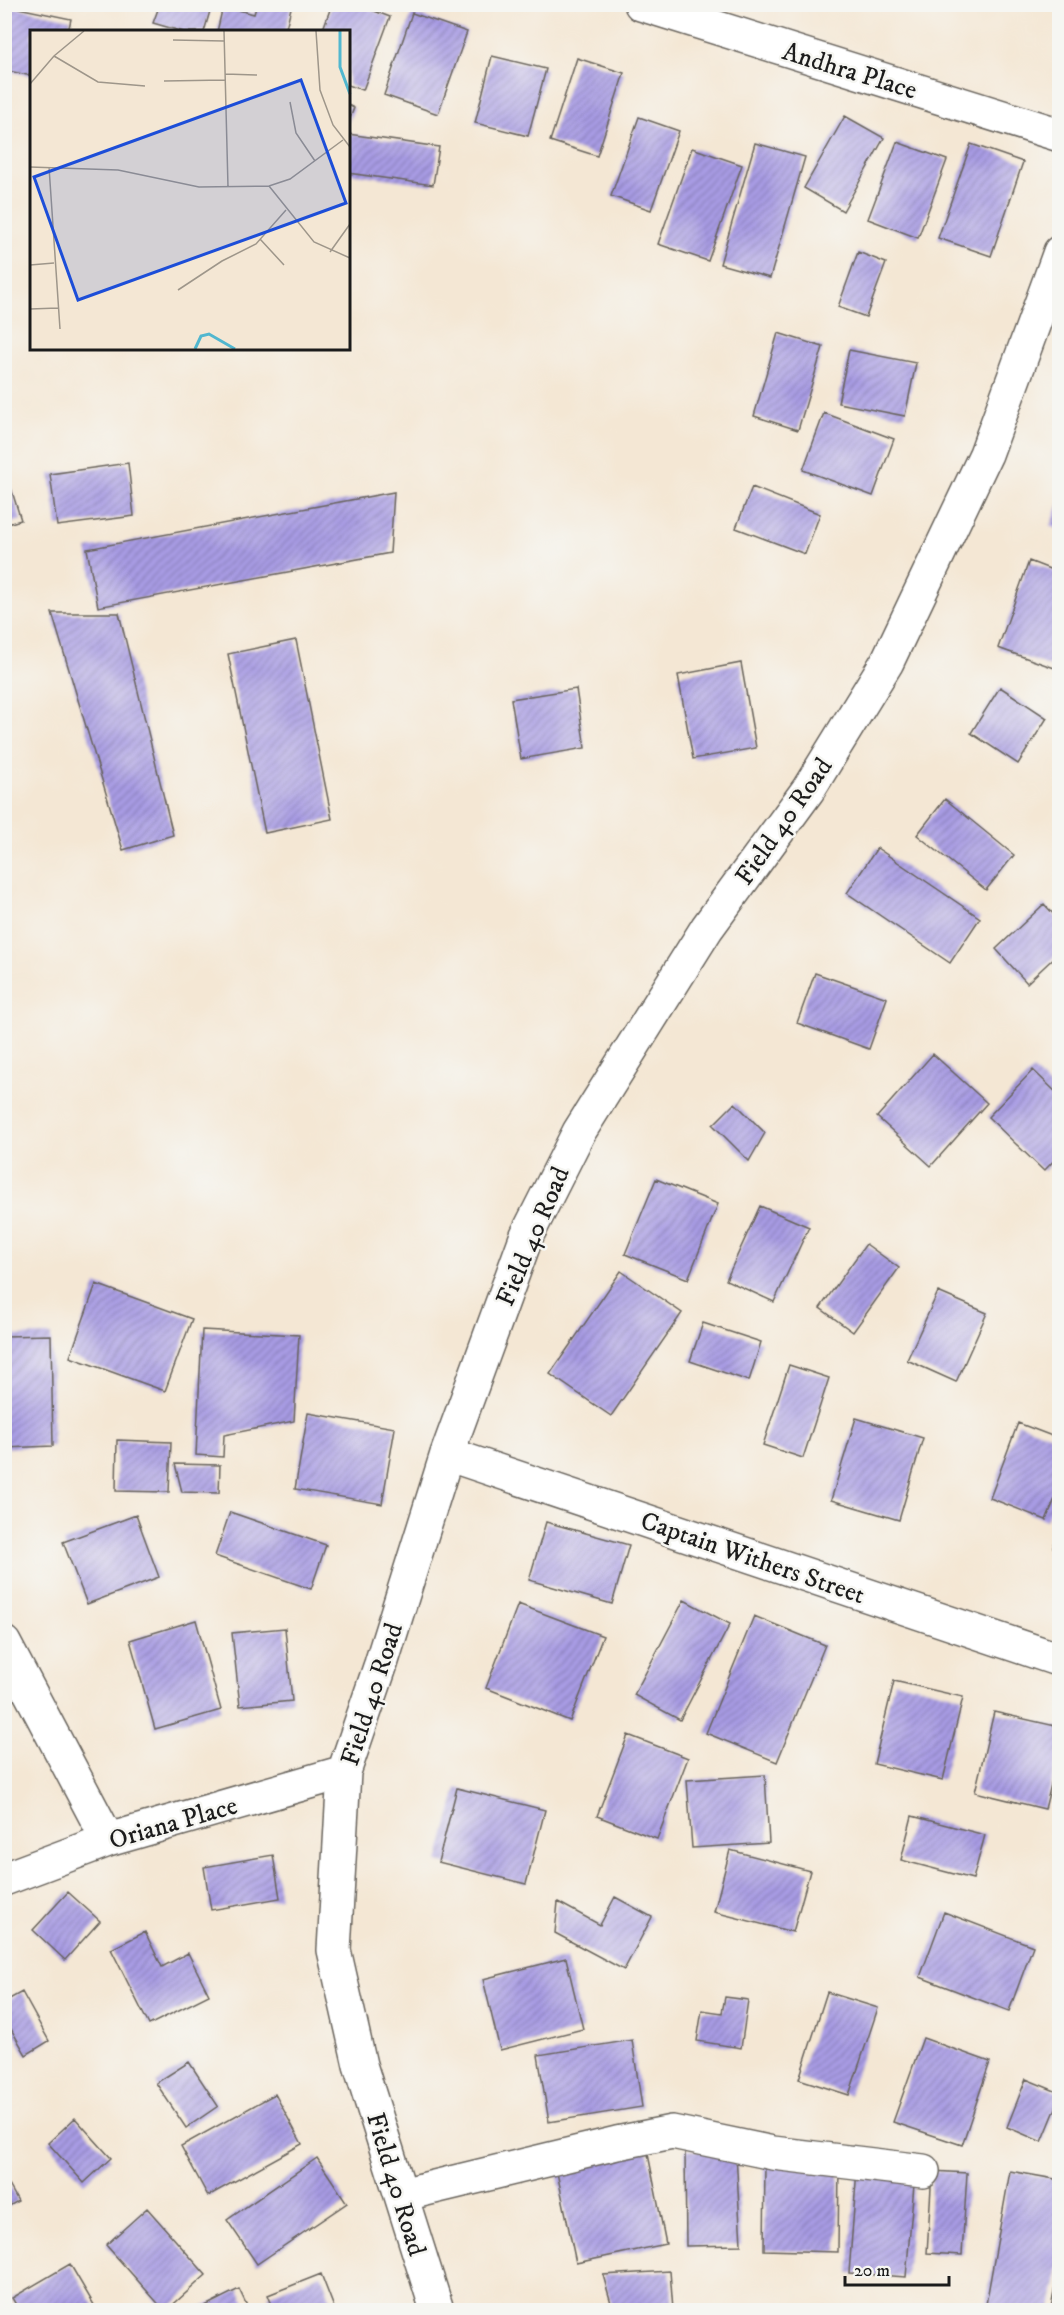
<svg xmlns="http://www.w3.org/2000/svg" width="1064" height="2315" font-family="'IM FELL DW Pica',serif">
  <style>
    .building { fill: url(#building-hatch) }
    .lines { fill: none; stroke-linecap: round; stroke-linejoin: round }
    .minor-casing { stroke: #68635c; stroke-width: 36 }
    .minor { stroke: #fff; stroke-width: 33 }
    .labels { text-anchor: middle; stroke-width: 5; stroke-linejoin: round; paint-order: stroke }
    .street-label { font-size: 26px; fill: #1c1c1c; stroke: #f6f6f2 }
    .inset-river { fill: none; stroke: #51b7cf; stroke-width: 3 }
    .inset-road { fill: none; stroke: #9e968a; stroke-width: 1.5 }
    .view { fill: #1d4ed8; fill-opacity: 0.15; stroke: #1d4ed8; stroke-width: 3 }
    .inset-edge { fill: none; stroke: #1c1c1c; stroke-width: 3 }
  </style>
  <defs>
    <pattern id="building-hatch" width="6" height="6" patternUnits="userSpaceOnUse" patternTransform="scale(1.5)"><rect width="6" height="6" fill="#a89be4"/><path d="M-1 1l2-2M0 6l6-6M5 7l2-2" fill="none" stroke="#887eb8"/></pattern>
  </defs>
  <rect width="100%" height="100%" fill="#f6f6f2"/>
  <filter id="ink" filterUnits="userSpaceOnUse"><feTurbulence type="fractalNoise" baseFrequency=".0167" numOctaves="2"/><feDisplacementMap in="SourceGraphic" scale="12" xChannelSelector="R" yChannelSelector="G"/><feConvolveMatrix kernelMatrix="1 2 1 2 8 2 1 2 1" color-interpolation-filters="sRGB"/></filter>
  <filter id="wash" filterUnits="userSpaceOnUse"><feTurbulence type="fractalNoise" baseFrequency=".008" numOctaves="4" result="noise"/><feDisplacementMap in="SourceGraphic" scale="24" xChannelSelector="R" yChannelSelector="G"/><feGaussianBlur stdDeviation="1.35" result="paint"/><feColorMatrix in="noise" values="0 0 0 0 0 0 0 0 0 0 0 0 0 0 0 0 0 1.4 0 .05"/><feComposite in="paint" operator="in"/></filter>
  <g filter="url(#wash)">
    <rect width="100%" height="100%" fill="#f4e7d4"/>
    <g id="blocks">
      <!-- building -->
      <path class="building" d="M160 4H212L204 32H184L153 23Z
        M257 4H292L285 32H217L223 6 254 14Z
        M332 4H356L390 17 363 90 348 85V32H322Z
        M4 5 71 19 68 32H32V76L4 70Z
        M412 13 467 32 438 114 384 95Z
        M492 56 546 69 528 136 475 123Z
        M577 58 624 73 597 156 550 141Z
        M348 105 354 108 348 123Z
        M845 116 884 138 843 211 804 188Z
        M639 117 679 131 651 210 611 196Z
        M348 134 439 147 433 185 348 173Z
        M897 142 947 160 918 238 868 219Z
        M755 143 805 157 770 278 720 264Z
        M971 144 1023 162 991 256 938 238Z
        M692 148 742 165 708 261 658 244Z
        M858 252 886 263 866 317 838 307Z
        M778 333 823 347 798 430 754 416Z
        M849 350 916 363 905 416 838 403Z
        M824 413 894 439 873 496 803 470Z
        M128 463 134 516 57 526 50 474Z
        M4 466 21 520 4 525Z
        M752 487 820 514 805 554 736 528Z
        M394 492 390 553 98 607 87 549Z
        M1059 504H1060V530L1051 526Z
        M1029 561 1060 573V670L998 648Z
        M52 613H119L173 835 123 850Z
        M296 640 332 819 265 833 228 654Z
        M741 663 756 748 693 759 678 675Z
        M1000 687 1047 718 1018 764 971 733Z
        M576 689 585 748 521 759 511 699Z
        M945 799 1014 855 986 890 917 835Z
        M877 848 980 918 950 963 847 893Z
        M1044 904 1060 921V952L1027 983 996 949Z
        M815 973 887 998 869 1049 797 1023Z
        M933 1054 987 1103 931 1166 877 1117Z
        M1033 1070 1060 1096V1154L1044 1171 988 1117Z
        M735 1103 765 1133 749 1161 713 1125Z
        M656 1179 718 1204 688 1279 625 1254Z
        M760 1206 809 1227 774 1302 726 1280Z
        M866 1244 899 1268 853 1332 820 1308Z
        M621 1271 682 1313 611 1416 550 1374Z
        M96 1284 192 1319 165 1391 70 1357Z
        M938 1292 987 1313 956 1382 907 1360Z
        M703 1323 761 1342 749 1381 690 1361Z
        M202 1330 299 1335 294 1421 224 1435 223 1457 196 1455Z
        M51 1335 53 1446 4 1448V1336Z
        M789 1365 829 1378 803 1458 763 1445Z
        M308 1413 395 1428 382 1504 295 1489Z
        M856 1418 923 1438 899 1520 831 1500Z
        M1018 1423 1060 1439V1487L1046 1520 990 1498Z
        M117 1440 171 1442 169 1492 116 1491Z
        M175 1464 220 1465 219 1493 182 1492Z
        M230 1512 326 1545 311 1589 215 1556Z
        M136 1515 159 1577 87 1604 63 1542Z
        M546 1522 629 1545 612 1604 529 1580Z
        M1060 1529V1549L1053 1547Z
        M684 1600 730 1624 680 1720 634 1695Z
        M518 1604 603 1636 570 1721 486 1688Z
        M754 1616 825 1645 777 1762 706 1733Z
        M196 1620 221 1710 155 1729 130 1640Z
        M285 1628 292 1701 240 1706 232 1633Z
        M894 1681 963 1697 943 1780 874 1764Z
        M994 1712 1060 1727V1748L1045 1809 975 1792Z
        M628 1735 688 1758 657 1839 597 1816Z
        M765 1775 769 1843 692 1848 687 1780Z
        M457 1788 545 1810 526 1884 438 1862Z
        M912 1816 985 1835 973 1879 901 1860Z
        M730 1850 810 1871 793 1932 714 1912Z
        M273 1855 280 1898 211 1910 204 1867Z
        M68 1892 100 1921 65 1960 33 1930Z
        M615 1897 652 1917 624 1970 555 1933 558 1902 600 1925Z
        M944 1912 1033 1946 1009 2011 920 1977Z
        M145 1932 162 1967 188 1953 209 1995 149 2025 111 1949Z
        M566 1958 583 2029 500 2050 483 1979Z
        M22 1992 49 2041 26 2055 4 2017V2002Z
        M827 1992 878 2008 849 2095 799 2079Z
        M725 1997 748 2000 741 2048 697 2041 702 2010 722 2013Z
        M923 2038 990 2062 962 2145 893 2122Z
        M632 2040 642 2107 549 2122 538 2055Z
        M189 2062 218 2106 186 2128 156 2083Z
        M1026 2079 1060 2093V2098L1042 2142 1007 2127Z
        M275 2094 302 2144 208 2196 181 2146Z
        M75 2118 111 2158 84 2183 48 2143Z
        M646 2144 666 2244 576 2263 555 2163Z
        M685 2150 736 2153 741 2245 686 2246Z
        M317 2158 347 2203 257 2264 227 2220Z
        M765 2163H839L838 2252 764 2250Z
        M857 2169 915 2173 906 2277 849 2273Z
        M932 2171 967 2173 962 2255 927 2253Z
        M1010 2171 1060 2180V2261L1051 2308 985 2310Z
        M4 2176 18 2201 4 2209Z
        M147 2208 206 2275 167 2310H164L106 2245Z
        M70 2264 97 2310H19L12 2298Z
        M670 2271 673 2310H613L603 2275Z
        M321 2274 335 2310H274L268 2295Z
        M239 2289 249 2310H197Z"/>
    </g>
  </g>
  <g filter="url(#ink)">
    <use href="#blocks" fill-opacity="0" stroke="#68635c" stroke-width="1.5"/>
    <g class="lines">
      <!-- minor casing -->
      <g class="minor-casing">
        <path id="minor" d="M641 4 1060 135
          M447 1454 1060 1660
          M4 1643 108 1840
          M4 1879 108 1840 344 1772
          M401 2195 617 2143 672 2132 773 2153 923 2171
          M437 2310 360 2065 334 1950 344 1772 381 1664 447 1454 527 1235 579 1132 707 928 808 790 887 662 986 454 1060 252"/>
      </g>
      <!-- minor -->
      <use href="#minor" class="minor"/>
    </g>
  </g>
  <g class="labels">
    <!-- street labels -->
    <g class="street-label">
      <text transform="translate(850 70) rotate(17)" y="9">Andhra Place</text>
      <text transform="translate(783 821) rotate(-55)" y="9">Field 40 Road</text>
      <text transform="translate(532 1236) rotate(-67)" y="9">Field 40 Road</text>
      <text transform="translate(753 1557) rotate(19)" y="9">Captain Withers Street</text>
      <text transform="translate(371 1694) rotate(-72)" y="9">Field 40 Road</text>
      <text transform="translate(173 1822) rotate(-16)" y="9">Oriana Place</text>
      <text transform="translate(397 2184) rotate(73)" y="9">Field 40 Road</text>
    </g>
  </g>
  <!-- overview -->
  <g transform="translate(30 30)">
    <rect width="320" height="320" fill="#f4e7d4"/>
    <path class="inset-river" d="M310 1V37L320 64M165 319 171 306 179 304 205 319"/>
    <path class="inset-road" d="M194 1 198 157M286 1 290 60 303 95 320 117M143 10 194 11M24 26 68 52 115 56M195 44 227 45M134 51 195 50M0 54 24 26 54 1M260 72 266 103 285 131M0 137 88 140 169 157 239 156 260 149 313 110M19 137 30 299M239 156 284 212 320 228M230 209 254 235M300 222 320 194M0 235 24 233M148 260 192 231 226 214 256 180M0 279 28 278"/>
    <path class="view" d="M271 50 316 173 48 270 4 147Z"/>
    <rect width="320" height="320" class="inset-edge"/>
  </g>
  <!-- margin -->
  <rect width="1064" height="2315" fill="none" stroke="#f6f6f2" stroke-width="24"/>
  <!-- scale -->
  <path d="M845 2276v9h104v-9" fill="none" stroke="#1c1c1c" stroke-width="3"/>
  <text x="854" y="2276" font-size="18" fill="#1c1c1c" stroke="#f6f6f2" stroke-width="4.5" paint-order="stroke">20 m</text>
</svg>
